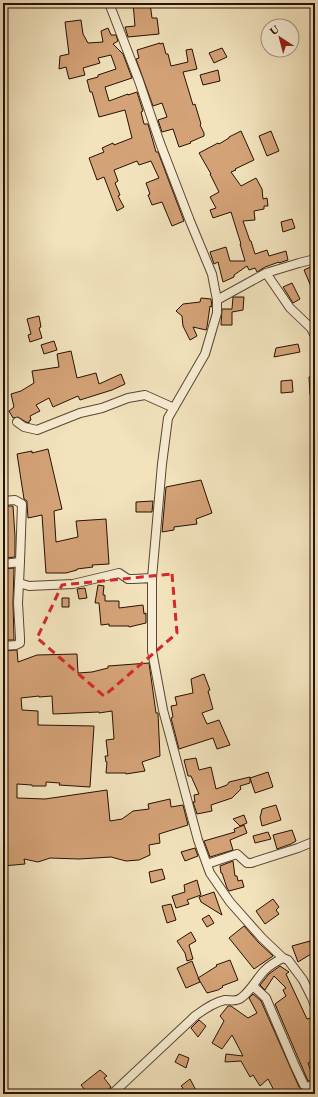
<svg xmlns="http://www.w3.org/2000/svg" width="318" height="1097" font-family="'EB Garamond',serif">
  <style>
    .building { fill: #d4a277; stroke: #271102 }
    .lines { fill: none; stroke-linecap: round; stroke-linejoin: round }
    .street-casing { stroke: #5a4631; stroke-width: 10 }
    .street { stroke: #f7edd4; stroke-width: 8 }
    .marked { fill: none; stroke: #d62828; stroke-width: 3; stroke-dasharray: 8 5; stroke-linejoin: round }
  </style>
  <rect width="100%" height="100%" fill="#f2e3bd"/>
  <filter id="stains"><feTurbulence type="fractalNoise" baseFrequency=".005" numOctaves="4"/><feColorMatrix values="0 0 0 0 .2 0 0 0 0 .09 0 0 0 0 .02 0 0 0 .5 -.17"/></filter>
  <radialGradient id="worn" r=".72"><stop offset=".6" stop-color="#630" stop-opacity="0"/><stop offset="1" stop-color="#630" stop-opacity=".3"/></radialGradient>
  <!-- building -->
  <path class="building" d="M133 3H150L152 18H157L159 34 128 37 125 27 135 26Z
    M81 20 83 34 88 43 103 42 101 31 108 28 111 35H116L118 41 113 44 123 54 132 78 105 87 109 101 128 94V95L137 92 143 111 141 112 144 124H148L156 152H158L184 221 172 226 162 202 152 205 148 195 150 194 146 183 159 178 151 161 139 165 137 161 114 170 118 181 115 183 120 195 118 196 124 207 117 211 104 177 97 180 89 158 104 152 102 148 113 143 114 145 132 138 125 110 99 117 92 92H90L87 80 98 77V75L116 69 111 55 98 58 100 63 83 68 85 75 69 79 66 67 59 69 60 56 69 54 65 22Z
    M160 43V44L163 43 166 54H168L171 66 188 62 186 50 192 49 197 69 183 72 193 105 195 104 201 124 200 125 204 133V136L190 142 191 143 179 147 173 129 162 132 158 120 167 117 162 103 153 106 136 59 139 58 137 50Z
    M222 48 227 57 214 63 209 53Z
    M218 70 220 81 203 85 200 75Z
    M241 131 254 160 235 169 236 170 231 172 241 186 256 178 262 189 263 199 267 198 268 206H264V209L254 211 255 220 243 221 250 241H251L255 254 267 250 269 256 286 251 288 260 279 263V262L265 267 257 272 255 268 249 270 247 266 234 275V277L223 282 218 262 214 264 210 252 226 247 230 261H245L240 244H241L231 212 213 218 210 210 216 208 210 197 219 192 210 174H211L199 153 218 143 219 144 229 138V137Z
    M271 131 279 151 267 156 259 136Z
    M292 219 295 228 283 232 281 222Z
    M315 265V296L304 270Z
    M292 283 300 299 293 303 283 287Z
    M233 297H244L243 310 232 312V325H221L222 309H232Z
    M201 298 211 299 212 307 210 306 207 327 206 330 193 327 197 336 190 340 183 326 182 316 176 311 183 304 200 302Z
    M39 316 41 327 39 328 42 338 30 342 28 335 31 334 27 319Z
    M54 341 57 350 44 354 41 345Z
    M298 344 300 352 274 357 276 348Z
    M71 351 77 378 96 373 99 384 121 374 125 384 112 390 80 400 78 396 53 407 49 398 36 405 40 411 30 416 31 420 29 421V423L26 422 18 417 13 418 9 411 14 407 11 394 21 391 34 383 32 371 59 367 57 354Z
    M315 375V395H310L309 377Z
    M292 380 293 392 281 393V381Z
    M48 449 62 509 54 511 56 542 78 537 76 521 106 519 109 564 92 565 93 567 77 569V570L66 573H46L42 515 28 518 27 504V501L24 499 17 454 32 451V453Z
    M201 480 212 513 196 519 197 524 174 527V530L162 532 166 487Z
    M153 501 152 512H136V502Z
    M3 506H13L15 536V557L7 558Z
    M14 568 13 603 14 640H3V569Z
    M98 585 104 586 103 595H105V601H119V608L143 605 144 614 146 613V623L129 627V626H109V624L101 625 99 603H95Z
    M85 588 87 598 79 599 77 589Z
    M62 598H69V607H62Z
    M17 650 18 662 37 655 77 654 78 673 92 672 108 668V666L149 663 156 713H158L160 756 142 762 145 771 126 774V773H106L107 762H106L105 756H108L106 740 114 739 112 711 99 713V712L53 714 52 696 39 697V696L21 698 22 710 38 711V725L94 726 90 787 59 785 60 783 46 782V786H32V785L17 784V798L45 799 107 790 110 821 122 819 133 811 149 809 148 804 170 799 171 807 183 805 188 825 159 834 160 843 149 845 150 855 139 860 126 861 111 857 79 859 50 858 38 862 24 859 25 864 3 866V664H4L3 651Z
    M204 674 210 690 208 691 213 709 202 713 207 724 219 720 230 745 217 749 213 738 179 749 171 718 173 717 171 706 177 705 175 697 193 693 191 679Z
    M196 758 199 770 211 767 216 789 227 785 229 782 250 777V783L240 786 241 789 232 798 211 805 212 811 197 814 193 802H195L194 795 199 794 191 776H188L184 760Z
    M268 772 273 787 255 793 250 778Z
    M276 805 281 820 262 826 260 817 261 814 262 809Z
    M244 815 247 823 240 826 233 819Z
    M244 825 247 833 230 840 233 850 210 857 204 841 235 832 234 829Z
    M292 830 296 841 291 844 277 849 273 835Z
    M268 832 271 839 255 843 253 836Z
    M195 848 198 856 185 861 181 852Z
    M233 861 235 876H237L238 881 242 880 244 887 229 891 227 888 222 873H221L220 866Z
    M162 869 165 879 151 883 149 872Z
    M197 880 201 895 187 900 189 904 176 908 172 896 185 892 184 885Z
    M214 892 222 915 201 902 199 897Z
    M273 899 279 907 276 910 279 914 265 924 256 911Z
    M171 904 176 920 167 923 162 906Z
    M209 915 214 923 207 927 202 919Z
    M244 926 258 942 273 956 254 969 229 938Z
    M191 932 196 941 189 945 193 959 187 961 185 953 177 941Z
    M310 941 311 954 298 962 292 946Z
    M230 960 238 980 222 986 223 987 218 990 207 993 198 978 217 966 216 965Z
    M192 961 200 982 186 988 177 968Z
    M280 966 289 972 286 974 307 1019 311 1018 315 1030V1061L308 1063 314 1080 308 1081 275 1004 286 996 283 990 286 988 274 976 265 990 260 985 269 974Z
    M253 994 261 1001 299 1087 306 1092 315 1091V1094H276L268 1079 260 1086 253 1075 250 1077 241 1061 225 1062 226 1054 243 1056 232 1035 222 1049 212 1043 224 1021 220 1016 228 1006H231L248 1018 257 1013 249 998Z
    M199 1020 206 1026 198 1037 191 1028Z
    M179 1054 189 1058 186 1068 175 1062Z
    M100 1070 107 1076 104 1078 111 1087 102 1094H101L98 1090 93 1094H88L81 1085Z
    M190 1079 198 1094H176L183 1088 181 1086Z"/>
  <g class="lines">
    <!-- street casing -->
    <g class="street-casing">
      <path id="street" d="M109 3 139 81 160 143 190 221 212 274 217 300V313L205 354 168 418 162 464 152 578V651L163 710 198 840 210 873 230 902 262 938 283 958 288 960 303 980 312 998 315 1006
        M266 273 290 308 311 328 315 336
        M217 300 266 273 299 263 315 259
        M17 422 24 427 37 430 80 413 102 408 128 398 145 395 174 408
        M3 501 15 500 22 504 20 562
        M3 564 20 562 19 583 29 586 73 584 119 573 128 579H133L152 578
        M3 646 16 645 20 643V638L18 603 19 583
        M207 864 237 854 247 863H251L298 848 315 841
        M253 986 266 998 295 1066 304 1085 307 1087 315 1085
        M112 1094 195 1016C203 1010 215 1002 225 1000 231 1000 236 1002 241 998 251 991 256 979 265 970 270 965 277 961 283 958"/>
    </g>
    <!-- street -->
    <use href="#street" class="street"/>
  </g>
  <!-- marked area -->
  <path class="marked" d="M172 574 177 633 104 696 37 638 62 585Z"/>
  <!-- margin -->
  <rect width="318" height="1097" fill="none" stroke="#f2e3bd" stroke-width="16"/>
  <rect x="4" y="4" width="310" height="1089" fill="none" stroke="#271102" stroke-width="2"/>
  <rect x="8" y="8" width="302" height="1081" fill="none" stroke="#271102"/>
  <!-- north arrow -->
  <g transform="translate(280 38) rotate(324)"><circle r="19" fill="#f7edd4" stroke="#a49580"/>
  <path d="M0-3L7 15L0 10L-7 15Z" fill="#8f2418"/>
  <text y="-6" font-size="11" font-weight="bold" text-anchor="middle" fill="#271102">U</text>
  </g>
  <rect width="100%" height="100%" filter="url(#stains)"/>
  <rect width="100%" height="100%" fill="url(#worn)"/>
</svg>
